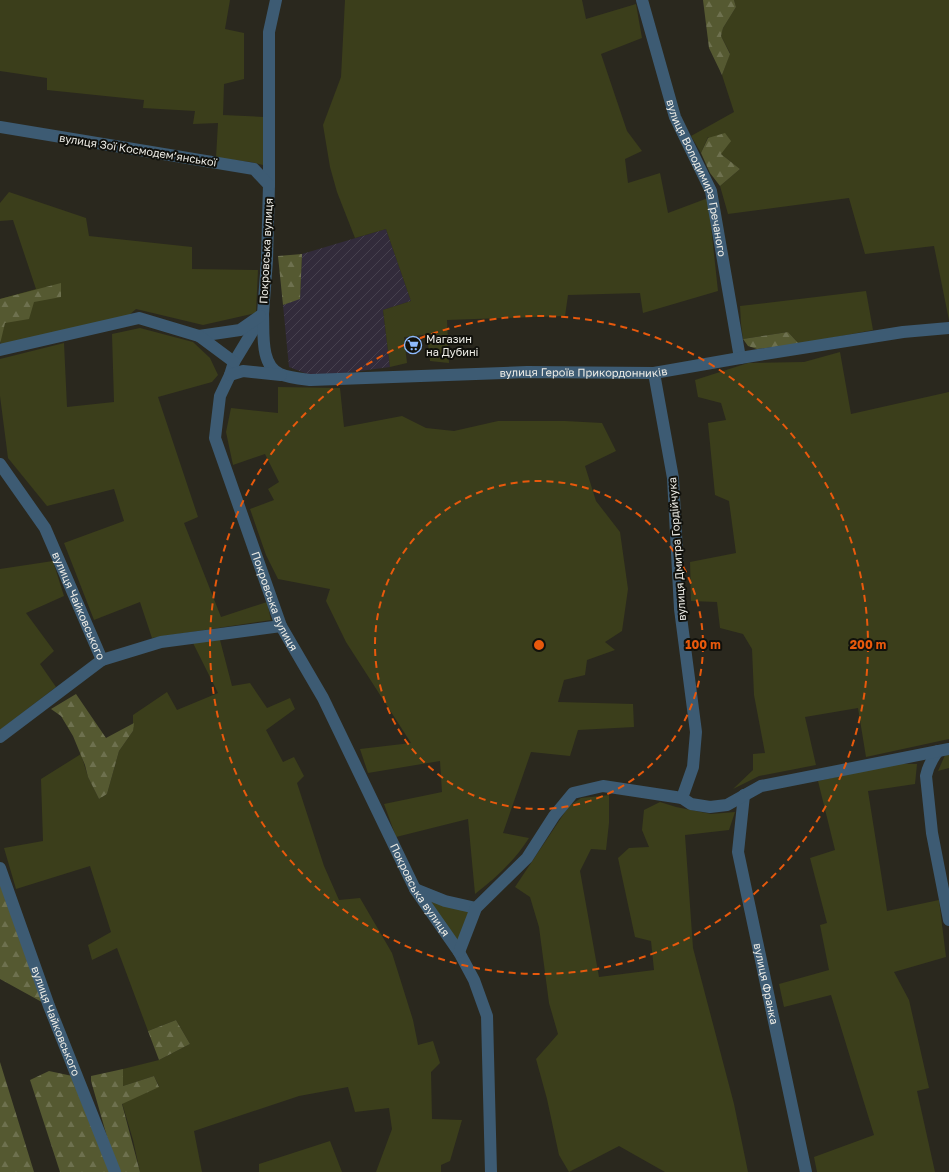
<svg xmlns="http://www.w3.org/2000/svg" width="949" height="1172" font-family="'Golos Text',sans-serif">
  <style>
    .industrial { fill: url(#industrial-furrows) }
    .green { fill: #3b3e1b }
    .forest { fill: url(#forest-firs) }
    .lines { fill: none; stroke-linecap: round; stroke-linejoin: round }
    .minor { stroke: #3d5b73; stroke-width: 12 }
    .ring { fill: none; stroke: #e8590c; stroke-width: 2; stroke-dasharray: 7 5 }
    .labels { text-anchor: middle; stroke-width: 4; stroke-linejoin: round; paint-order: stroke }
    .street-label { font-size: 11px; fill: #edece6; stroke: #11110c }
    .poi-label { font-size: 11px; fill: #edece6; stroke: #11110c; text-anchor: start }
    .centre { fill: #e8590c; stroke: #11110c; stroke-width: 2 }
    .ring-label { font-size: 12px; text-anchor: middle; font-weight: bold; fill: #e8590c; stroke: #11110c; stroke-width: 4; stroke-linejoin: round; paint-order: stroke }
  </style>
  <defs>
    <pattern id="industrial-furrows" width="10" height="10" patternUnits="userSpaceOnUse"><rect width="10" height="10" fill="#322b3b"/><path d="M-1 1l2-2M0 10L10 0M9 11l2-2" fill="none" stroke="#46404e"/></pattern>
    <pattern id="forest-firs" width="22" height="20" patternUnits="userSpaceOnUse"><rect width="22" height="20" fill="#555931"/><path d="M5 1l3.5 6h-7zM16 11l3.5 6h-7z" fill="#6e714f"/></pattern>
  </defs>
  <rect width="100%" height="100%" fill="#2a281e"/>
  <!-- industrial -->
  <path class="industrial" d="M386 229 411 301 383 310 390 367 315 377 289 367 283 305 300 298 302 254Z"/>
  <!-- green -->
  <path class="green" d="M0 0H230L225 29 244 33V79L224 84 223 115 264 117 263 165 251 162 216 158 218 123 193 124 195 111 143 108 144 100 47 90V78L0 71Z
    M345 0H582L586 19 636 4 642 38 601 54 627 131 642 151 625 159 628 183 660 173 668 213 708 198 718 291 643 313 640 293 568 295 565 316 447 320 449 363 430 361 428 344 433 343 432 334 404 337 407 363 390 367 383 310 411 301 386 229 355 238 337 192 330 167 323 125 341 77Z
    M734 0H949V320L934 246 865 254 849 198 728 214 720 186 740 169 721 154 708 137 701 153 691 136 734 112 722 75 730 53 721 36 723 28 736 7Z
    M9 192 86 218 89 236 192 247V269L258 270 256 313 203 325 136 309 128 316 1 345 0 299 36 289 13 220 0 221V203Z
    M866 291 873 330 799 344 788 332 743 339 741 324 740 306Z
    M140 328 193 342 210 358 218 375 212 382 158 397 198 517 184 523 221 617 267 602 271 620 152 638 140 602 94 620 64 543 124 521 114 489 47 506 8 458 0 396V359L64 343 67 407 114 402 112 334Z
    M840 352 851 414 949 392V739L866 757 858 708 805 717 816 765 759 776 733 789 753 770V754L765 753 754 695 752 649 743 634 720 628 717 602 691 601 690 562 736 553 729 501 715 495 708 423 726 420 721 403 698 397 695 380 748 363 804 362Z
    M278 387 340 388 344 427 402 416 426 428 454 431 498 421H565L602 423 616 451 585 466 596 501 620 532 628 589 622 631 605 642 615 650 587 660 585 675 564 680 558 702 633 704 634 727 578 730 570 756 531 752 503 833 529 838C515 860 496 878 475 894L468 819 396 837 384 804 442 792 440 761 368 773 360 749 411 743 346 642 326 601 330 589 278 579 266 555 250 509 274 500 268 489 279 482 265 454 233 465 226 432 231 408 278 413Z
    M53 561 64 596 26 613 54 651 40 664 56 687 0 730V569Z
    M220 640 232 686 250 683 267 708 290 698 295 709 266 730 283 762 294 757 304 776 297 783 324 866 339 900 360 898 392 953 413 1020 418 1045 433 1041 440 1063 431 1072 432 1119 462 1120 450 1161 441 1165V1172H376L392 1129 389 1108 355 1112 348 1087 299 1096 194 1131 202 1172H140L133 1140 122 1103 159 1086 154 1076 123 1086V1069L159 1060 190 1044 176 1020 148 1031 117 948 92 960 88 945 111 932 90 866 16 889 4 848 43 841 41 779 81 754 88 777 99 799 107 794 119 751 133 731V715L167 692 177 710 218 693 192 641Z
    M949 754V768L938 771 945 755Z
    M894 764H917L915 784 868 791 887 911 939 900 946 957 894 972 909 1000 929 1088 917 1091 935 1172H817L814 1157 874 1135 831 995 784 1007 779 984 829 970 820 925 827 923 810 858 835 850 818 781Z
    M609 795V823L606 850 591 849 580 871 599 977 654 970 651 941 635 937 618 858 629 848 649 847 642 830 644 810 660 802 676 807 711 814 735 812 729 830 685 835 693 948 734 1104 748 1172H665L619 1146 569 1172 559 1155 547 1099 536 1059 558 1034 549 1003 539 927 530 897 515 887 569 806 581 798Z
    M423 896 471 910 458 944Z
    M330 1141 342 1172H259V1164Z"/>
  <!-- forest -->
  <path class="forest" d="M703 0H734L736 7 723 28 721 36 730 54 722 75 709 48Z
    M725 133 731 141 721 154 740 169 720 186 710 173 701 153 708 138Z
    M302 254 300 299 283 305 278 256Z
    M61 283V297L34 302 29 319 5 323 0 344V299Z
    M788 332 799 344 757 349 748 346 743 339Z
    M76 694 106 738 134 723 133 731 119 751 107 794 99 799 88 777 85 765 73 736 61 716 51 709Z
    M0 868 49 1006 0 979Z
    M176 1020 190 1044 159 1060 148 1031Z
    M0 1062 34 1172H0Z
    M123 1069V1086L154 1076 159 1087 122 1104 140 1172H119L112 1154 91 1081V1076Z
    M49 1071 77 1077 115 1172H60L30 1080Z"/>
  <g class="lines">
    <!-- minor -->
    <g class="minor">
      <path id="s1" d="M276 0 269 32V185L267 260 263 314 234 362 230 375 220 396 215 438 281 626 323 698 415 889 459 952 474 980 487 1016 491 1172"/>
      <path id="s2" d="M642 0 675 117 711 191 740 358"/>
      <path d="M0 127 254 169 269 185"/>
      <path id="s3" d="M263 314C264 333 260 365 280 374 289 378 302 379 311 380L527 372 654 373 740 358 903 332 949 328"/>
      <path d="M199 336 240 330 260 316"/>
      <path d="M0 350 139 318 199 336 234 362"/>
      <path d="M230 375 243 371 281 375"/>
      <path id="s4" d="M0 464 45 528 102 660 0 737"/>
      <path d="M102 660 161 642 281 626"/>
      <path d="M938 751C932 759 928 766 926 776L932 833 949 920"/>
      <path id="s5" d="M744 795 738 852 806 1172"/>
      <path d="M682 798 691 804 710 807 727 805 761 786 949 749"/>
      <path id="s6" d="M0 868 49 1006 115 1172"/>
      <path d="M415 889 445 901 476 908"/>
      <path d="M459 952 476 908 527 858 554 816 573 793 603 786 682 798 693 767 696 732 680 609 673 478 654 373"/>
    </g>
  </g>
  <!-- distance rings -->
  <g class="ring">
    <circle cx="539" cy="645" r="164"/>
    <circle cx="539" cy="645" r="329"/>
  </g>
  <!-- icons -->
  <defs>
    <g id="supermarket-ring" transform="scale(0.9)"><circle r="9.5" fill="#11110c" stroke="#8db9fc" stroke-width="1.5"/><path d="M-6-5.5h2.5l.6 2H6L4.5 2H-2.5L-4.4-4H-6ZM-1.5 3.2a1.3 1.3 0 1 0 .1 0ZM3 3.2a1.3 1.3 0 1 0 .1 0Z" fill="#8db9fc"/></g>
  </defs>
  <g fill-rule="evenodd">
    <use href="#supermarket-ring" x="413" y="345"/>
  </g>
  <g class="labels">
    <!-- street labels -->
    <g class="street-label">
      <text transform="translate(138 150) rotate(9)" y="4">вулиця Зої Космодемʼянської</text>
      <text dy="4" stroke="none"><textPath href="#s2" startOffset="187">вулиця Володимира Гречаного</textPath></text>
      <text transform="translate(266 251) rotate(-87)" y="4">Покровська вулиця</text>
      <text dy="4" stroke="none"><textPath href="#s3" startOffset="370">вулиця Героїв Прикордонників</textPath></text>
      <text transform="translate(677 549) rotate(-94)" y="4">вулиця Дмитра Гордійчука</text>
      <text dy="4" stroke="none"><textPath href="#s1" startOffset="624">Покровська вулиця</textPath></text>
      <text dy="4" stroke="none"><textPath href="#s4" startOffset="163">вулиця Чайковського</textPath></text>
      <text dy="4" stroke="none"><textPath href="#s1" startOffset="948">Покровська вулиця</textPath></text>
      <text dy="4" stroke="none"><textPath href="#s5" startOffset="192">вулиця Франка</textPath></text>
      <text dy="4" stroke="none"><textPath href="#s6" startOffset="163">вулиця Чайковського</textPath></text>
    </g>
    <!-- poi labels -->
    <g class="poi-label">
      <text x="426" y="343">Магазин<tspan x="426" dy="13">на Дубині</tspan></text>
    </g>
  </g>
  <circle cx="539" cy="645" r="6" class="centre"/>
  <g class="ring-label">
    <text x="703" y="649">100 m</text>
    <text x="868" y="649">200 m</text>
  </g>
</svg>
